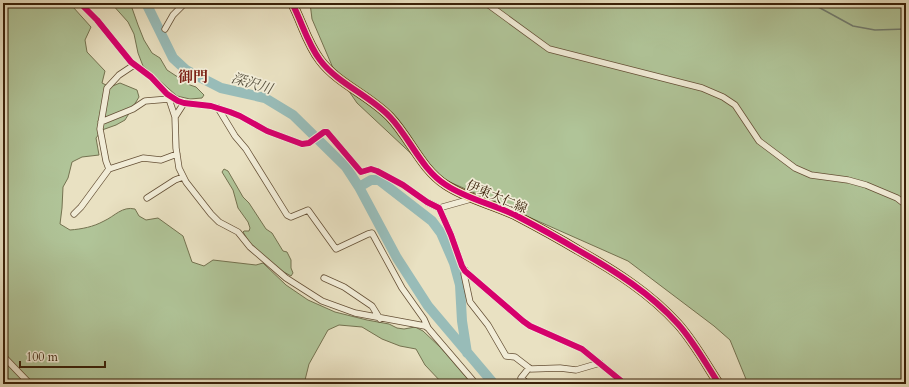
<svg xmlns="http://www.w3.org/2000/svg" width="909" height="387" font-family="Cardo,'Noto Serif JP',serif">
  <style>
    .green { fill: #b0c498; stroke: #747250 }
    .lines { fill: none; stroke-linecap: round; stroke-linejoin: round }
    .stream { stroke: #727e72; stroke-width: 1.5 }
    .river { stroke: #98bcb8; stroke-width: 10 }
    .street-casing { stroke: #655036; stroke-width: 7 }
    .primary-casing { stroke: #392008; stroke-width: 10 }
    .street { stroke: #f1ecd7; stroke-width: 5.5 }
    .primary { stroke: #e4c081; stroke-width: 9 }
    .cycleway-casing { stroke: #f1ecd7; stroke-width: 8 }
    .cycleway { stroke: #d6006c; stroke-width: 6 }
    .labels { text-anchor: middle; stroke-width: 3.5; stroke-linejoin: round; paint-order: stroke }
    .street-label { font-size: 13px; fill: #392008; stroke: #f1ecd7 }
    .water-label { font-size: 14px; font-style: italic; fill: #564f3d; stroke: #f1ecd7 }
    .quarter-label { font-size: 15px; font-weight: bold; fill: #7a1f14; stroke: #f1ecd7 }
  </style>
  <rect width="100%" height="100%" fill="#e9e1c2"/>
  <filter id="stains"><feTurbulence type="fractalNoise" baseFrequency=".005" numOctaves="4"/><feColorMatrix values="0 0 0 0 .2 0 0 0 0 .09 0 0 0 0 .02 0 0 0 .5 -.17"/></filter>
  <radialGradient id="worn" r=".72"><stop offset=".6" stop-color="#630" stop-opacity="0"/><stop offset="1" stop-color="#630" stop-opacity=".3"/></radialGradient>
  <!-- green -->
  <path class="green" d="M3 3H46L49 5 73 7 91 27 85 40 87 52 105 71 102 83 110 87 120 83 137 90 139 97 125 120 116 125 102 130 96 138 99 155 82 157 72 162 68 178 63 187 62 208 60 224 70 230C82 229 93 227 104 221 115 216 122 206 135 209L139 216 146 220 158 218 183 236 192 262 204 266 213 260 256 265 263 263 286 285 308 300 335 312 367 320 389 324 397 328 404 329 415 327 423 331 440 347 472 384H443L425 365 416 349 400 346 382 339 362 327 339 325 328 330 309 364 304 384H3Z
    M111 3H128L132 8 138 25 144 40 152 53 160 58 167 70 190 85 196 87 204 95 202 98 190 99 177 96 143 66 138 53 134 34 128 22Z
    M310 3H906V384H748L730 340 714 326 628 261 434 175 357 103 333 68 312 19Z
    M224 169 228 171 243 197 249 203 266 229 272 233 283 251 287 252 291 260V268L293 273 291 276 282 271 251 245 243 232 244 231H249L250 228 248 222 238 208 233 190 222 172Z"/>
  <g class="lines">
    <!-- stream -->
    <path class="stream" d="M811 3 853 26 875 30 906 29"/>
    <!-- river -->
    <path class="river" d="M146 3 173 58 186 70 221 88 265 98 293 115 346 167 359 187 397 258 428 306 494 384
      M359 187 371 180H379L432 221 441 233 454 263 460 285 462 321 467 353"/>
    <!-- street casing -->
    <g class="street-casing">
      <path id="street" d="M80 3 97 20 131 62 151 77 167 94 178 101 184 103 211 106 230 112 240 116 267 131 302 144 309 143 324 132H327L361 172 371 169 377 171 403 185 427 202 439 208 451 235 462 266 465 271 523 321 530 326 582 349 625 384
        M486 3 549 49 702 88 723 97 735 105 759 141 795 168 811 175 848 180 866 185 897 198 906 205
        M165 29 173 15 185 3
        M169 96V99L175 117
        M184 103 175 117 176 148 179 168 186 182 211 214 219 222 238 232 250 247 286 278 322 301 355 313 425 326 428 328
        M218 108 235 136 246 149 287 215 291 217 308 210 336 249 368 234 372 233 402 288 424 319 428 328 476 384
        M101 122 133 109 145 101 169 99
        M109 169 106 161 100 129 107 88 119 75 134 65
        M147 198 175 180 183 177
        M439 208 471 199
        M74 214 81 207 109 169 143 158 161 160 177 154
        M465 270 464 274 470 302 488 325 506 356 515 357 528 367 531 369 560 368 576 370 600 363
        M324 278 344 287 372 306 380 319
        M3 356 30 384
        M528 384 521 378 529 368"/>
    </g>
    <!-- primary casing -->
    <g class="primary-casing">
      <path id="primary" d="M292 3C302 22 307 43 320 60 338 84 369 95 390 117 410 138 421 169 446 185 467 199 492 204 515 215 536 226 558 238 578 250 615 271 650 293 678 324 694 342 706 364 719 384"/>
    </g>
    <!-- street -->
    <use href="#street" class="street"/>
    <!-- primary -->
    <use href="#primary" class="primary"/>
    <!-- cycleway casing -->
    <g class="cycleway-casing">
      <path id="cycleway" d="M80 3 97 20 131 62 151 77 167 94 178 101 184 103 211 106 230 112 240 116 267 131 302 144 309 143 324 132H327L361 172 371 169 377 171 403 185 427 202 439 208 451 235 462 266 465 271 523 321 530 326 582 349 625 384
        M292 3C302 22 307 43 320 60 338 84 369 95 390 117 410 138 421 169 446 185 467 199 492 204 515 215 536 226 558 238 578 250 615 271 650 293 678 324 694 342 706 364 719 384"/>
    </g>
    <!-- cycleway -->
    <use href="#cycleway" class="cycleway"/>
  </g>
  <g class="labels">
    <!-- street labels -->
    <g class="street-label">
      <text transform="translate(497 196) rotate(23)" y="5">伊東大仁線</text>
    </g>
    <!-- water labels -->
    <g class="water-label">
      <text transform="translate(252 83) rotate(17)" y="5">深沢川</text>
    </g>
    <!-- quarter labels -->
    <g class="quarter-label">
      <text x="193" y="82">御門</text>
    </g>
  </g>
  <!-- margin -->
  <rect width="909" height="387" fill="none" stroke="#e9e1c2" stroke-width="16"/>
  <rect x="4" y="4" width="901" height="379" fill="none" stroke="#392008" stroke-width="2"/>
  <rect x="8" y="8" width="893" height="371" fill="none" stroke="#392008"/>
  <!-- scale -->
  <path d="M20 361v6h85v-6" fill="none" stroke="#392008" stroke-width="2"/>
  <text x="26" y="361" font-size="12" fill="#392008" stroke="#f1ecd7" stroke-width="3" paint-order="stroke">100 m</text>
  <rect width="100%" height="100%" filter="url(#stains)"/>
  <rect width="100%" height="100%" fill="url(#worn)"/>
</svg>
